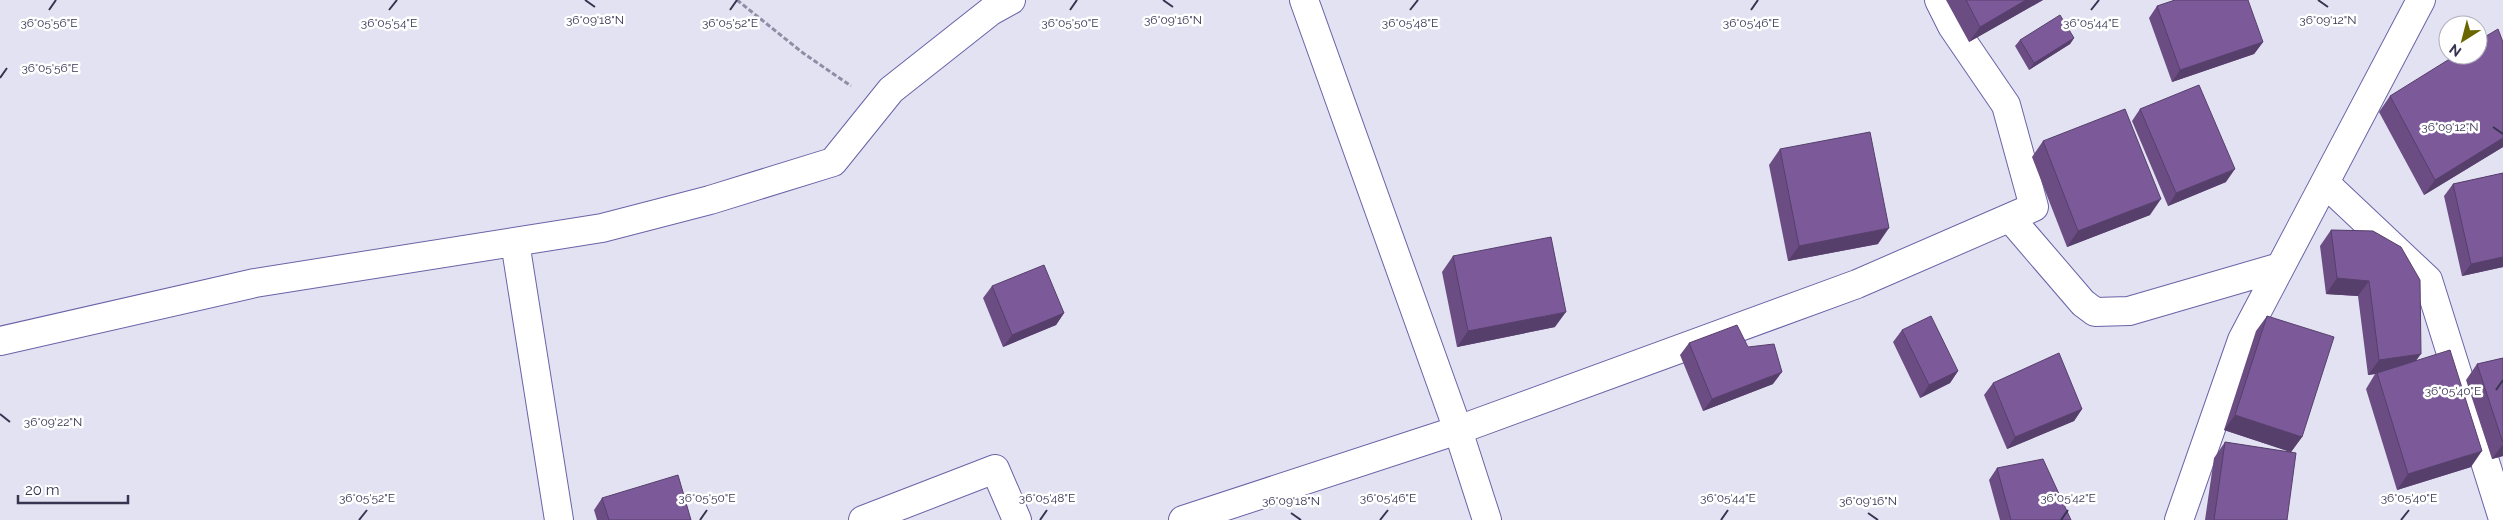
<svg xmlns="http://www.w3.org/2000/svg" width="2503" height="520" font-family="Raleway,sans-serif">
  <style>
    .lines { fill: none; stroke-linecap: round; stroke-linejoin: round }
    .minor-casing { stroke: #6a63a7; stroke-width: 30 }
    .path { stroke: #8e8da4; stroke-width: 3; stroke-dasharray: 5 2.5; stroke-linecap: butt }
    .minor { stroke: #fff; stroke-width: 28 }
    .wall { fill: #6b4d84 }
    .shaded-wall { fill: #573f6c }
    .building { fill: #7c5a9a; stroke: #573f6c }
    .ticks { fill: none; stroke: #373452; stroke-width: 2 }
    .ticks-label { font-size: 12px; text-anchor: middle; fill: #373452; stroke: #fff; stroke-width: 5; stroke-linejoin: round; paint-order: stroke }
  </style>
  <rect width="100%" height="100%" fill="#e2e2f2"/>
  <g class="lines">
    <!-- minor casing -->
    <g class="minor-casing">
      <path id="minor" d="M1304 0 1458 430 1487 520
        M2325 183 2428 280 2503 519
        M2010 218 2083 303 2095 312 2129 311 2280 267
        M515 242 559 520
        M0 341 255 283 602 228 710 200 833 162 891 90 991 11 1011 0
        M863 520 995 469 1017 520
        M1183 520 1458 430 1857 284 2034 207 2006 105 1952 26 1939 0
        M2179 520 2242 340 2421 0"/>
    </g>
    <!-- path -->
    <path class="path" d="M737 0 803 53 851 86"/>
    <!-- minor -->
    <use href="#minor" class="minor"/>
  </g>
  <!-- wall -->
  <path class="wall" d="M1946 0H2043L1969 42Z
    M2157 6 2263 42 2254 54 2172 82 2149 18Z
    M2074 38 2070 44 2029 70 2015 46 2020 40Z
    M2503 42V147L2424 195 2379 112 2390 96Z
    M2140 109 2226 182 2168 206 2132 121Z
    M2043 141 2150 215 2067 247 2032 157Z
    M1780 149 1878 244 1788 261 1769 165Z
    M2503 173V267L2462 276 2444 196 2453 184Z
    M2331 230 2373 231 2416 360 2471 467 2397 490 2366 389 2375 374 2368 375 2358 296 2326 294 2320 246Z
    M1453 256 1555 327 1457 347 1442 272Z
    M992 286 1064 313 1056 325 1003 347 983 298Z
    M2267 316 2302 437 2291 452 2287 520H2205L2214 458 2225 442 2290 452 2224 430 2256 331Z
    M1902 330 1958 371 1950 383 1920 398 1893 342Z
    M1689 343 1748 347 1773 384 1703 411 1680 355Z
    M2503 358V456L2492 459 2466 380 2477 364Z
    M1993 383 2082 409 2074 421 2007 449 1984 395Z
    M1997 468 2071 520H2000L1989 480Z
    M602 498 691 520H597L594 510Z"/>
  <!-- shaded-wall -->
  <path class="shaded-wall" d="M2026 0H2043L1969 42 1980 27Z
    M2074 38 2070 44 2029 70 2034 63Z
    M2263 42 2254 54 2172 82 2180 70Z
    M2503 138V147L2424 195 2435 180Z
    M2235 169 2226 182 2168 206 2176 193Z
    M2161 199 2150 215 2067 247 2078 231Z
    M1889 228 1878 244 1788 261 1799 246Z
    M2503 257V267L2462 276 2471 264Z
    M2337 278 2369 281 2358 296 2326 294Z
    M1566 312 1555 327 1457 347 1468 331Z
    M1064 313 1056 325 1003 347 1012 335Z
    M2421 354 2410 369 2377 373 2375 374 2368 375 2379 360Z
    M1958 371 1950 383 1920 398 1929 385Z
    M1782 372 1773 384 1703 411 1712 399Z
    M2082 409 2074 421 2007 449 2015 437Z
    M2235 415 2302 437 2291 452 2224 430Z
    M2503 444V456L2492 459Z
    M2482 451 2471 467 2397 490 2408 474Z"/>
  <!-- building -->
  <path class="building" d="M1966 0H2026L1980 27Z
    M2175 0H2248L2263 42 2180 70 2157 6Z
    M2060 15 2074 38 2034 63 2020 40Z
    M2498 29 2503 42V138L2435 180 2390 96 2456 55H2478V41Z
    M2199 85 2235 169 2176 193 2140 109Z
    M2125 109 2161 199 2078 231 2043 141Z
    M1870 132 1889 228 1799 246 1780 149Z
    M2503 173V257L2471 264 2453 184Z
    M2331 230 2373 231 2401 247 2420 280 2421 354 2379 360 2369 281 2337 278Z
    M1551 237 1566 312 1468 331 1453 256Z
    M1044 265 1064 313 1012 335 992 286Z
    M1931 316 1958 371 1929 385 1902 330Z
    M2267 316 2334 337 2302 437 2235 415Z
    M1737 325 1748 347 1774 344 1782 372 1712 399 1689 343Z
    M2450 350 2482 451 2408 474 2377 373Z
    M2059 353 2082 409 2015 437 1993 383Z
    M2503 358V443L2477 364Z
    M2225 442 2296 453 2287 520H2214Z
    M2043 459 2071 520H2011L1997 468Z
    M678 475 691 520H609L602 498Z"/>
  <!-- ticks -->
  <path class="ticks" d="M585 0 595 7M1163 0 1173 7M2318 0 2328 7M49 10 56 0M389 10 397 0M730 10 737 0M1070 10 1077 0M1410 10 1418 0M1751 10 1758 0M2091 10 2099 0M0 78 7 68M2493 127 2503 134M2496 390 2503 380M0 414 10 422M1291 513 1301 520M1868 513 1878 520M359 520 367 510M700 520 707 510M1040 520 1047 510M1380 520 1388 510M1721 520 1728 510M2061 520 2068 510M2401 520 2409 510"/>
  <g class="ticks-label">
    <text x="595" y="24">36°09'18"N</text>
    <text x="1173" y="24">36°09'16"N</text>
    <text x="2328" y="24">36°09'12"N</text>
    <text x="1410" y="27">36°05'48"E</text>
    <text x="49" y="27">36°05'56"E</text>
    <text x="389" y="27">36°05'54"E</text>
    <text x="730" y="27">36°05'52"E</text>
    <text x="1070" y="27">36°05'50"E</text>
    <text x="1751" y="27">36°05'46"E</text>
    <text x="2091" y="27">36°05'44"E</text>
    <text x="50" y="72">36°05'56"E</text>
    <text x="2450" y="131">36°09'12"N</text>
    <text x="2453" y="395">36°05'40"E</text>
    <text x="53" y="426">36°09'22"N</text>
    <text x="367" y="502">36°05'52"E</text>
    <text x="707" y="502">36°05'50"E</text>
    <text x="1047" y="502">36°05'48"E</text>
    <text x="1388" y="502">36°05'46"E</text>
    <text x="1728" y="502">36°05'44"E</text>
    <text x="2068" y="502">36°05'42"E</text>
    <text x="2409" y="502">36°05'40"E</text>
    <text x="1291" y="505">36°09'18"N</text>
    <text x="1868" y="505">36°09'16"N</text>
  </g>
  <!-- north arrow -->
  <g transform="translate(2463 40) rotate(216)"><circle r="24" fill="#ffffff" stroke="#afaeba"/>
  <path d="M0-4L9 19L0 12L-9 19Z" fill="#6a6600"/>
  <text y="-8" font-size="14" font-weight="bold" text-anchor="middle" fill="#373452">N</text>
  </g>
  <!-- scale -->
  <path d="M18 495v8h110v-8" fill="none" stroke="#373452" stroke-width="2.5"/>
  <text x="25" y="495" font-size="15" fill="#373452" stroke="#ffffff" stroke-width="4" paint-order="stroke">20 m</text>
</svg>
